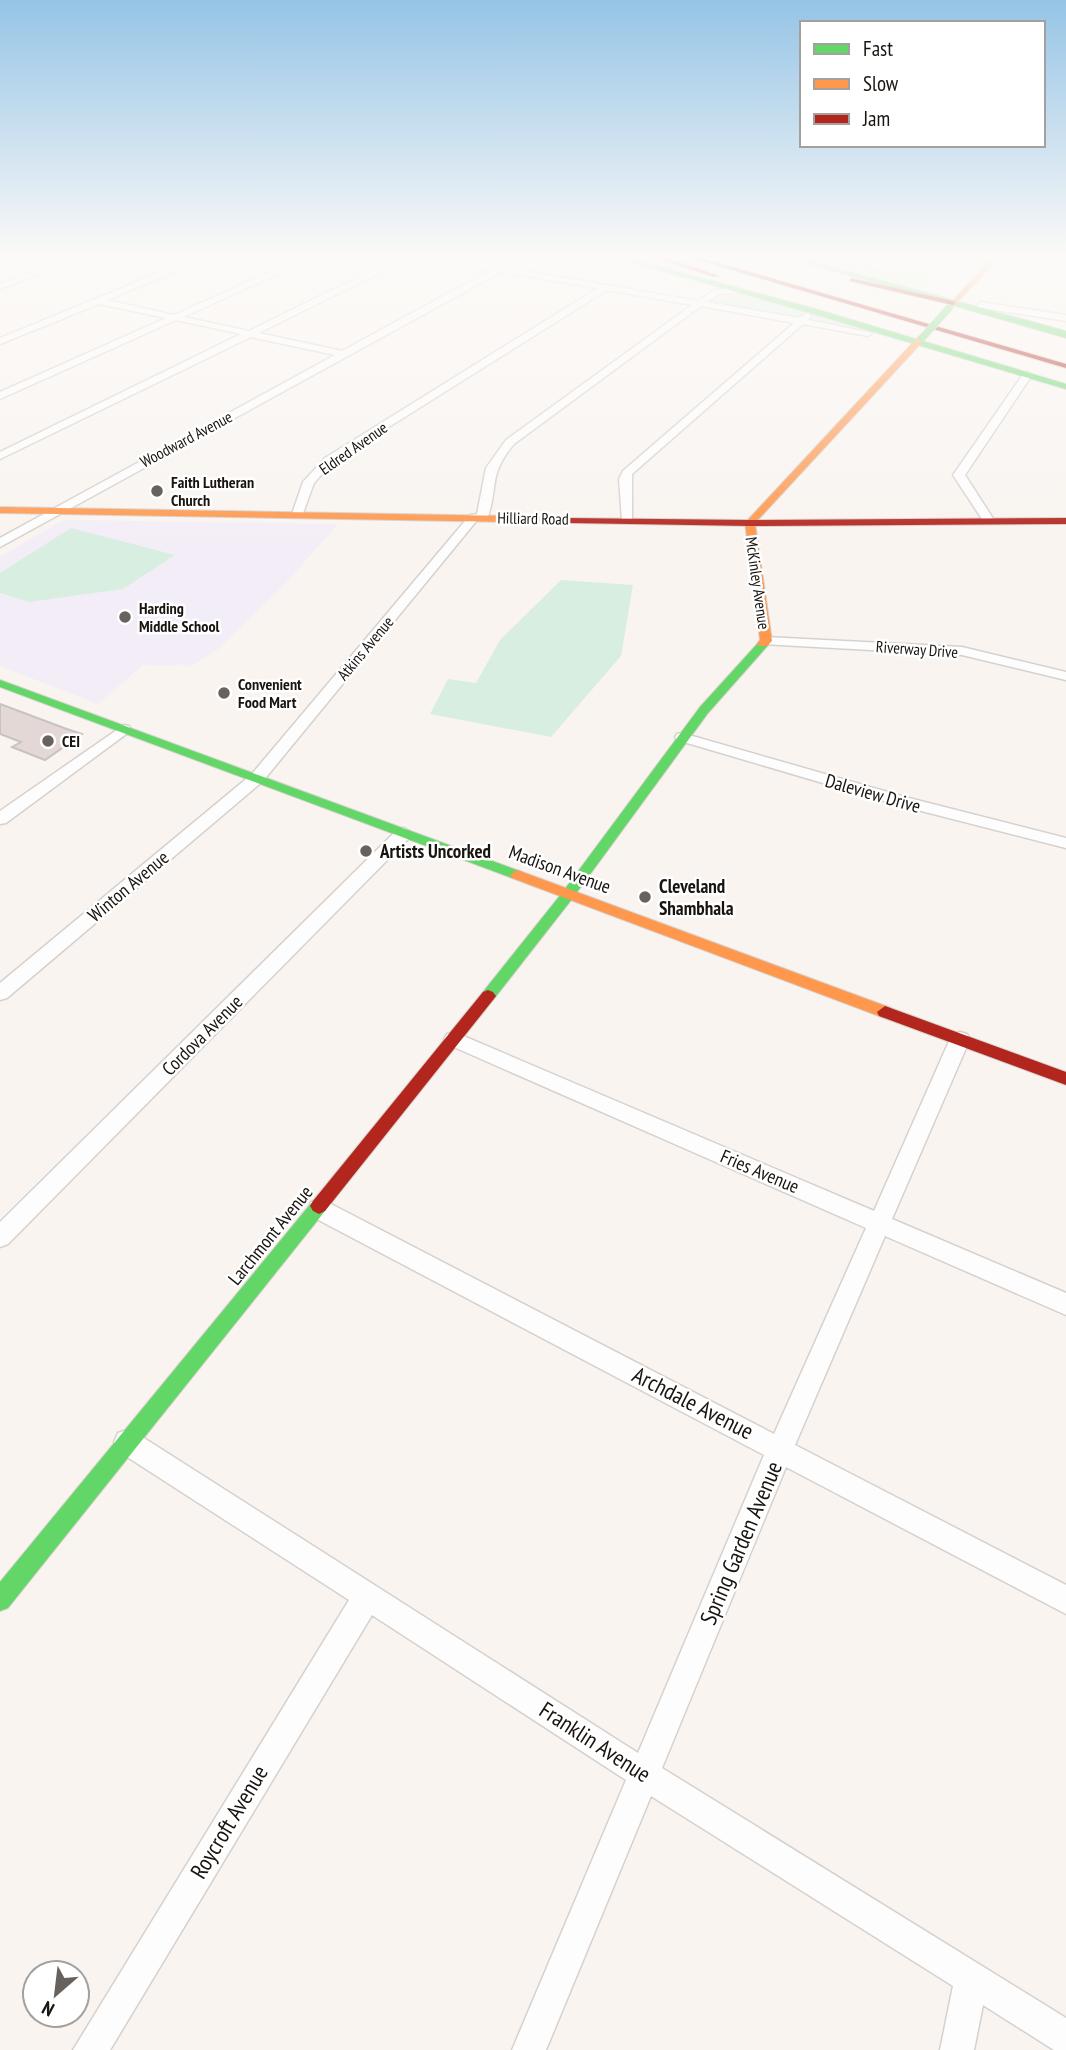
<svg xmlns="http://www.w3.org/2000/svg" width="1066" height="2050" font-family="'PT Sans Narrow',sans-serif">
  <style>
    .education { fill: #f3edf7 }
    .green { fill: #d8eee0 }
    .building { fill: #e3d8d5; stroke: #c8c2c0; stroke-width: 2 }
    .lines { fill: none; stroke-linecap: round; stroke-linejoin: round }
    .street-casing { stroke: #d6d1cd; stroke-width: 3 }
    .fast-casing { stroke: #d6d1cd; stroke-width: 2 }
    .slow-casing { stroke: #d6d1cd; stroke-width: 2 }
    .jam-casing { stroke: #d6d1cd; stroke-width: 2 }
    .street { fill: #fefdfd; fill-rule: evenodd }
    .fast { fill: #63d668; fill-rule: evenodd }
    .slow { fill: #ff974d; fill-rule: evenodd }
    .jam { fill: #b3261e; fill-rule: evenodd }
    .fast-bridge-casing { stroke: #d6d1cd; stroke-width: 8; stroke-linecap: butt }
    .fast-bridge { stroke: #63d668; stroke-width: 7 }
    .poi-dot { fill: #67625e; stroke: #fff; stroke-width: 2.5 }
    .labels { text-anchor: middle; stroke-width: 5; stroke-linejoin: round; paint-order: stroke }
    .far-street-label { font-size: 16px; fill: #191410; stroke: #fff }
    .far-poi-label { font-size: 16px; font-weight: bold; fill: #191410; stroke: #fff; text-anchor: start }
    .street-label { font-size: 19px; fill: #191410; stroke: #fff }
    .poi-label { font-size: 19px; font-weight: bold; fill: #191410; stroke: #fff; text-anchor: start }
    .near-street-label { font-size: 23px; fill: #191410; stroke: #fff }
  </style>
  <rect width="100%" height="100%" fill="#f9f4f0"/>
  <!-- education -->
  <path class="education" d="M63 520 338 524 284 585 217 650 190 667 179 664 173 666 143 665 98 704 0 666V557Z"/>
  <!-- green -->
  <path class="green" d="M799 258H829L935 275 919 291Z
    M730 289 868 330 705 302 722 290Z
    M71 528 175 555 123 589 29 602 0 593V573Z
    M561 580 633 585 621 656 551 737 430 714 448 679 476 683 500 640Z"/>
  <!-- building -->
  <path class="building" d="M0 704 64 728 82 734 45 760 12 747 21 742 0 734Z"/>
  <g class="lines">
    <!-- street casing -->
    <g class="street-casing">
      <path id="street" d="M69 258H81L0 289V284Z
        M195 258H207L107 300 174 315 301 258H312L184 317 249 331 397 258H427L499 266 514 258H524L508 268 698 301 714 290 738 288 741 293 719 294 707 302 799 318 807 313 811 316 808 320 872 333 868 336 803 324 632 474V522L622 520 619 479 623 471 794 323 701 306 514 444C487 476 499 488 487 519H478L263 781 7 998 0 1000V983L251 775 470 515 477 514 486 468 506 440 692 305 607 290 333 462 314 483 302 516H294L292 514 303 482 325 458 598 288 501 272 0 547V538L335 355 251 337 0 459V452L241 334 176 320 0 399V392L166 318 99 304 0 344V338ZM405 260 491 270 342 351 259 333Z
        M879 258H888L874 271H868V267Z
        M980 302 1066 315V321L977 307Z
        M1027 372 1032 375 965 475 994 520 984 522 953 475 1024 373Z
        M766 637 962 647 1066 672V680L962 655 761 644V638Z
        M124 725 129 726 131 729 129 732 6 823 0 824V811Z
        M682 733 905 797 1066 838V848L894 804 677 740 675 737 677 734Z
        M404 828 412 833 410 837 8 1244 0 1247V1222L398 829Z
        M454 1032 874 1211 950 1039 953 1034 960 1032 967 1034 970 1039 892 1219 1066 1293V1315L885 1236 795 1445 1066 1585V1614L786 1467 662 1768 1066 2018V2050H1054L983 2005 974 2050H940L953 1986 651 1796 546 2050H512L626 1780 372 1615 110 2050H73L349 1600 118 1451 114 1442 118 1433 127 1430 136 1433 638 1753 764 1455 311 1216 308 1209 311 1202 319 1200 327 1202 774 1434 866 1228 447 1044 444 1039 447 1034Z"/>
    </g>
    <!-- fast casing -->
    <g class="fast-casing">
      <path id="fast" d="M617 258H628L816 309 1066 384V389L810 313Z
        M788 258H799L1066 331V338Z
        M759 642 769 644 708 713 572 899 493 1000H483L480 996 483 992 562 893 700 707Z
        M0 680 522 872 524 875 522 878H512L0 687Z
        M319 1198 325 1201 328 1206 325 1211 8 1608 0 1611V1582L313 1201Z"/>
    </g>
    <!-- slow casing -->
    <g class="slow-casing">
      <path id="slow" d="M992 258H999L951 309H947V307Z
        M919 336 926 338 755 523 772 641 767 646H759L757 644 760 640 745 523Z
        M0 507 569 517 574 520 569 523 0 513Z
        M517 870 891 1008 893 1012 885 1018 879 1016 512 878 510 875Z"/>
    </g>
    <!-- jam casing -->
    <g class="jam-casing">
      <path id="jam" d="M656 258H667L719 276 714 277Z
        M691 258H702L1066 364V368Z
        M851 278 953 301 956 303 953 305 849 281Z
        M566 518 750 520 1066 518V524L750 526 569 523 564 520Z
        M488 990 493 992 496 996 493 1000 325 1211 319 1214 313 1211 310 1206 313 1201 483 992Z
        M885 1006 1066 1072V1085L879 1016 877 1012Z"/>
    </g>
    <!-- street -->
    <use href="#street" class="street"/>
    <!-- fast -->
    <use href="#fast" class="fast"/>
    <!-- slow -->
    <use href="#slow" class="slow"/>
    <!-- jam -->
    <use href="#jam" class="jam"/>
    <!-- fast-bridge casing -->
    <g class="fast-bridge-casing">
      <path id="fast-bridge" d="M922 338 949 308"/>
    </g>
    <!-- fast-bridge -->
    <use href="#fast-bridge" class="fast-bridge"/>
  </g>
  <!-- sky -->
  <linearGradient id="sky" x2="0" y2="1"><stop stop-color="#95c4e6"/><stop offset="0.47" stop-color="#fcfaf8"/><stop offset="1" stop-color="#fcfaf8" stop-opacity="0"/></linearGradient>
  <rect width="1066" height="545" fill="url(#sky)"/>
  <!-- markers -->
  <g class="poi-dot">
    <circle cx="157" cy="491" r="7"/>
    <circle cx="125" cy="617" r="7"/>
    <circle cx="224" cy="693" r="7"/>
    <circle cx="48" cy="741" r="7"/>
    <circle cx="366" cy="851" r="7"/>
    <circle cx="645" cy="897" r="7"/>
  </g>
  <g class="labels">
    <!-- far-street labels -->
    <g class="far-street-label">
      <text transform="translate(186 439) rotate(-28)" y="6">Woodward Avenue</text>
      <text transform="translate(353 448) rotate(-35)" y="6">Eldred Avenue</text>
      <text transform="translate(533 518) rotate(1)" y="6">Hilliard Road</text>
      <text transform="translate(758 583) rotate(82)" y="6">McKinley Avenue</text>
      <text transform="translate(365 648) rotate(-50)" y="6">Atkins Avenue</text>
      <text transform="translate(917 649) rotate(4)" y="6">Riverway Drive</text>
    </g>
    <!-- far-poi labels -->
    <g class="far-poi-label">
      <text x="171" y="488">Faith Lutheran<tspan x="171" dy="18">Church</tspan></text>
      <text x="139" y="614">Harding<tspan x="139" dy="18">Middle School</tspan></text>
      <text x="238" y="690">Convenient<tspan x="238" dy="18">Food Mart</tspan></text>
      <text x="62" y="747">CEI</text>
    </g>
    <!-- street labels -->
    <g class="street-label">
      <text transform="translate(873 793) rotate(16)" y="7">Daleview Drive</text>
      <text transform="translate(560 869) rotate(20)" y="7">Madison Avenue</text>
      <text transform="translate(128 886) rotate(-40)" y="7">Winton Avenue</text>
      <text transform="translate(202 1035) rotate(-45)" y="7">Cordova Avenue</text>
      <text transform="translate(760 1171) rotate(23)" y="7">Fries Avenue</text>
      <text transform="translate(270 1235) rotate(-51)" y="7">Larchmont Avenue</text>
    </g>
    <!-- poi labels -->
    <g class="poi-label">
      <text x="380" y="858">Artists Uncorked</text>
      <text x="659" y="893">Cleveland<tspan x="659" dy="22">Shambhala</tspan></text>
    </g>
    <!-- near-street labels -->
    <g class="near-street-label">
      <text transform="translate(693 1403) rotate(27)" y="8">Archdale Avenue</text>
      <text transform="translate(741 1543) rotate(-67)" y="8">Spring Garden Avenue</text>
      <text transform="translate(595 1742) rotate(33)" y="8">Franklin Avenue</text>
      <text transform="translate(229 1822) rotate(-59)" y="8">Roycroft Avenue</text>
    </g>
  </g>
  <!-- legend -->
  <rect x="800" y="21" width="245" height="126" fill="#ffffff" stroke="#a3a19f" stroke-width="2"/>
  <rect x="814" y="44" width="35" height="10" fill="#63d668" stroke="#a3a19f" stroke-width="2"/>
  <text x="863" y="56" font-size="21" fill="#191410">Fast</text>
  <rect x="814" y="79" width="35" height="10" fill="#ff974d" stroke="#a3a19f" stroke-width="2"/>
  <text x="863" y="91" font-size="21" fill="#191410">Slow</text>
  <rect x="814" y="114" width="35" height="10" fill="#b3261e" stroke="#a3a19f" stroke-width="2"/>
  <text x="863" y="126" font-size="21" fill="#191410">Jam</text>
  <!-- north arrow -->
  <g transform="translate(56 1994) rotate(208)"><circle r="33" fill="#ffffff" stroke="#a3a19f" stroke-width="2"/>
  <path d="M0-5L12 26L0 18L-12 26Z" fill="#67625e"/>
  <text y="-10" font-size="19" font-weight="bold" text-anchor="middle" fill="#191410">N</text>
  </g>
</svg>
